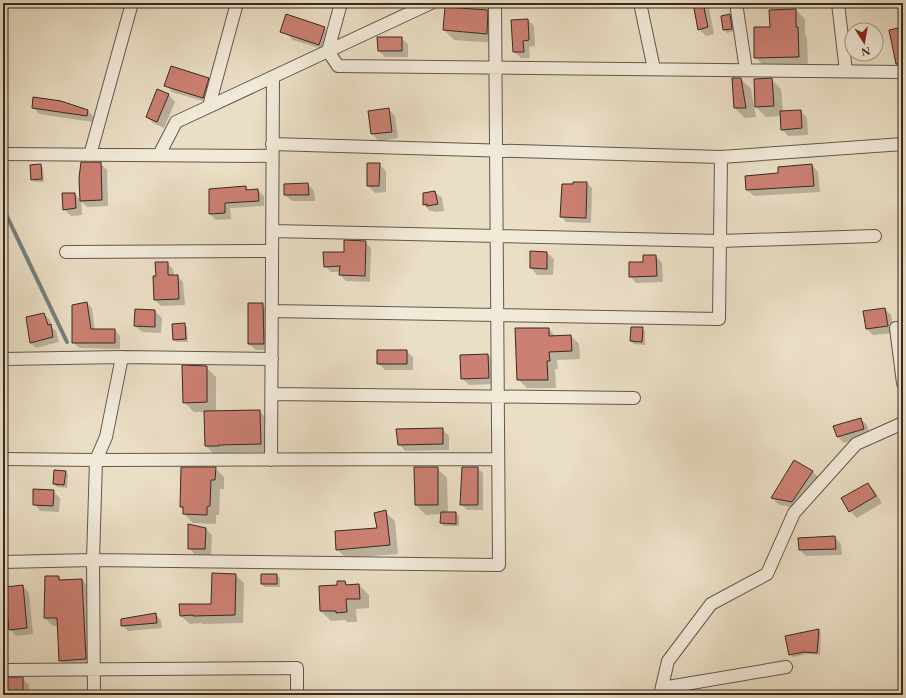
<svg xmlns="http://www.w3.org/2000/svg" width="906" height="698" font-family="'EB Garamond',serif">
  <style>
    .shadow { fill: #0003 }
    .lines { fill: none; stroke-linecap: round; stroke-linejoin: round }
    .stream { stroke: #73807f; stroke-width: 4 }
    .building { fill: #cc8073; stroke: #372922 }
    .street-casing { stroke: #64564b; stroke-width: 14 }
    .street { stroke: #f1ead9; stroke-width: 12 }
  </style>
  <rect width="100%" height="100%" fill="#eadec5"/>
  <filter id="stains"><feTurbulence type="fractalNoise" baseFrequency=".005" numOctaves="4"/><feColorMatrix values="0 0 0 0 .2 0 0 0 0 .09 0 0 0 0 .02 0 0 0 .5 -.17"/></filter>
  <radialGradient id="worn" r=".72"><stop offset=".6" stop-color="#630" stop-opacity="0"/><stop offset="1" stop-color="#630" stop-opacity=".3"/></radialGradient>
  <!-- shadow -->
  <path class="shadow" d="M323 3H338L336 8Z
    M694 3H705L709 7 714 34 706 36 699 29Z
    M796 10 805 19V35L807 37 808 66 765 67 755 57 771 28Z
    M487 11 497 21 496 43 454 40 444 30Z
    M730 15 733 18 735 31 727 33 724 30Z
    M528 20 534 26 535 46 529 47 530 58H521L514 52Z
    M324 28 331 34 326 50 293 40 287 34Z
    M903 28V70L897 64Z
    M401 38 408 44V57H385L379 51Z
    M208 79 214 86 210 103 172 92 166 85Z
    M733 79H741L751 89 756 117 745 118 735 108Z
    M771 79 781 89 783 112 801 111 807 118 808 135 788 136 782 129 781 116 766 117 756 107Z
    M158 91 169 95 175 102 164 128 153 123 147 117Z
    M33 107 88 111 94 117 93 122 39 114Z
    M388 109 395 116 398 138 379 141 372 134 369 112Z
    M100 163 107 170 108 206 87 207 81 201 82 215 71 216 64 209 75 194 81 201Z
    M379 164 386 171V192L375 193 368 186Z
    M40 165 43 168 44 182H35L32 179Z
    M812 165 818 172 820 192 754 196 747 190Z
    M587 183 592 188 591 223 566 222 561 216Z
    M308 184 314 191 315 201H292L285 195Z
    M246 187 250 191 258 190 264 196V206L230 208 231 219 216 220 210 214Z
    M435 192 442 198 444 211 435 212 433 211H430L424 205Z
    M365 242 371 248 370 282 346 281 340 275 341 272H331L325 266 345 253Z
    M547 253 554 259 553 275H537L531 268Z
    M656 256 662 263 663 282 636 283 630 276Z
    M167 263 173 269 174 276H177L183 282 185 305 161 306 155 300 154 277H157Z
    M87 303 92 308 95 330H115L120 336V349L79 348 73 342Z
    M262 304 269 311 270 350H256L249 344Z
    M885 309 891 315 894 333 873 335 867 329Z
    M136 311H155L162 318 161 333 142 332 135 326Z
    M44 314 50 320 52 327 56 331 59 342 36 348 30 342Z
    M184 324 187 327 188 342H177L174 339Z
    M642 328 645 331V345L634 344 631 341Z
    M549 329 556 337 571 336 579 344 580 359 557 360 558 369H555L556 388H527L518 379Z
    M406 351 413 357V370H385L378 363Z
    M488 355 494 361 495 384 469 385 462 378Z
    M206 367 216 377V412L259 411 267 419 269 452 227 453V454H214L206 446 205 412H194L184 402Z
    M861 419 867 425 870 436 844 443 838 437Z
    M442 429 449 436V450L405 451 399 444Z
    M795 462 813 472 819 478 798 508 779 505 772 498Z
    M215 468 224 477V489H220L219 515H216V524L193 523 184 514V510L181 507Z
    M437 468 447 478 448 513H456L459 516V526H444L441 523V514L426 515 416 505Z
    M477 468 483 473V510H467L461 504Z
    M65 471 68 474 67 488 57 487 54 484Z
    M868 484 874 490 882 503 857 518 850 511Z
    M53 491 60 498 59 512 40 511 34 504Z
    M385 512 395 521 398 554 346 558 337 549 378 529Z
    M206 529 212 535 211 555H195L189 548Z
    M835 537 841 544 842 555 806 556 800 550Z
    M235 575 244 583 243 623 203 624 201 623 190 624 181 616 212 605Z
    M277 575 280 578V587H265L262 584Z
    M58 577 62 581 82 580 90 588 94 667 68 668 60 660 59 626H53L45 618Z
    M345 582 348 585H359L369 595V608L356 609 357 622H347L345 620 331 621 321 611 320 587 338 586Z
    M23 586 29 593 33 634 16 636 10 629Z
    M155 614 161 620 162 628 128 631 122 625Z
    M818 630 821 633 820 655 807 654 793 657 790 654Z
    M3 678H22L29 685V695H3Z"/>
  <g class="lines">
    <!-- stream -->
    <path class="stream" d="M3 208 67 342"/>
  </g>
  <!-- building -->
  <path class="building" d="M693 3H703L708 27 698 30Z
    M445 7 488 10 487 34 443 30Z
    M796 9V27H798L799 57 754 58V27H770L769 10Z
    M286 14 325 27 319 45 280 32Z
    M730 14 732 29 723 30 721 16Z
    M528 19 529 40 523 41 524 52H513L511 20Z
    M903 27V64H896L889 30Z
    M377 37H402V51H378Z
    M171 66 209 78 203 98 164 86Z
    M732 78H741L746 108H734Z
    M772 78 774 106 755 107 754 79Z
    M157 89 169 94 157 122 146 117Z
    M33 97 61 101 88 110 87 116 32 108Z
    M389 108 392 132 371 134 368 111Z
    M801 110 802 128 781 130 780 111Z
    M81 162H101L102 200 80 201 79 178Z
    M367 163H380L379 186H367Z
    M41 164 42 179 31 180 30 165Z
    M812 164 814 186 746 190 745 176 778 173V167Z
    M573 182H587L586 218 560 217 562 184H573Z
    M308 183 309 195H284V184Z
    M246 186V190L258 189 259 201 225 203V213L209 214V189Z
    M435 191 438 204 427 206V204L423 205V193Z
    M62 193H75L76 208 63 210Z
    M344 240 366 241 365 276 339 275 340 266 324 267 323 252H344Z
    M530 251 547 252V269L530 268Z
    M643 255H656L657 276 629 277V262H643Z
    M155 262H168V275H178L179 299 154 300 153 276H156Z
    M87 302 91 329H115V343H72V305Z
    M248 303H263L264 344H248Z
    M885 308 888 326 866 329 863 311Z
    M135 309 155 310V327L134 326Z
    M44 313 48 325 51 324 53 337 30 343 26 317Z
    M185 323 186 339 173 340 172 324Z
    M631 327H643L642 342 630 341Z
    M515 328H549V336L571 335 572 351 549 352 550 361H547L548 380H517Z
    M377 350H407V364H377Z
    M488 354 489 378 461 379 460 355Z
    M182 365 207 366V402L183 403Z
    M260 410 261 444 219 445V446H205L204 411Z
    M861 418 864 429 837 437 833 426Z
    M443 428V444L398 445 396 429Z
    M794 460 813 471 792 502 771 498Z
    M181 467H216L215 480H211L210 506 207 507V515L183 514V507H180Z
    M414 467H438V505H415Z
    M462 467H478V505H460Z
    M54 470 66 471 64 485 53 484Z
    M868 483 876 496 849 512 841 498Z
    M33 489 54 490 53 506 33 505Z
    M386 510 390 545 336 550 335 531 377 528 374 513Z
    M441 512H456V524L440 523Z
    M188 524 206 528 205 549H188Z
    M835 536 836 549 799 550 798 538Z
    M212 573 236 574 235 615 193 616V615L180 616 179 604H211Z
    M261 574H277V584H261Z
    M45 576H59V580L82 579 86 659 59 661 57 618H44Z
    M337 581H345L346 585 359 584 360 599H346L347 612 336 613V611H320L319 586 337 585Z
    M23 585 27 628 9 630 5 587Z
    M156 613 157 623 121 626V619Z
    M819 629 817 653 804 652 789 655 785 636Z
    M3 677H23V691L3 692Z"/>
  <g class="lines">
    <!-- street casing -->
    <g class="street-casing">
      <path id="street" d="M341 3 328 51 338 66 903 72
        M640 3 654 69
        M736 3 746 70
        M838 3 846 71
        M209 106 237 3
        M272 144 721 157 903 144
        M3 154 272 156
        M90 155 132 3
        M159 155 176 122 431 3
        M272 231 720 241 875 236
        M66 252 272 251
        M272 311 719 319 721 157
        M896 328 903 383
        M3 359 122 357 272 359
        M272 394 634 398
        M3 459 96 460 498 459
        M271 460 273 77
        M3 562 93 560 499 565 495 3
        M3 670 297 668V695
        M662 688 786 667
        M94 695 93 560 96 460 106 437 122 357
        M660 695 668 661 711 604 767 574 794 513 856 444 903 423"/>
    </g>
    <!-- street -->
    <use href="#street" class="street"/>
  </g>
  <!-- margin -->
  <rect width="906" height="698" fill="none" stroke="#eadec5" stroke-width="16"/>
  <rect x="4" y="4" width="898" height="690" fill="none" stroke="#372922" stroke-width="2"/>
  <rect x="8" y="8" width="890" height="682" fill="none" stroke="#372922"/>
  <!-- north arrow -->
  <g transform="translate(864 42) rotate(169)"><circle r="19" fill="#f1ead9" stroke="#a79d90"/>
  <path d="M0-3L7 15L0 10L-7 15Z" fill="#8f2418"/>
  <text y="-6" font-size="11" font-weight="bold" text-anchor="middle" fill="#372922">N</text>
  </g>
  <rect width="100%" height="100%" filter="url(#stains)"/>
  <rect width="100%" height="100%" fill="url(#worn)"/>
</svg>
